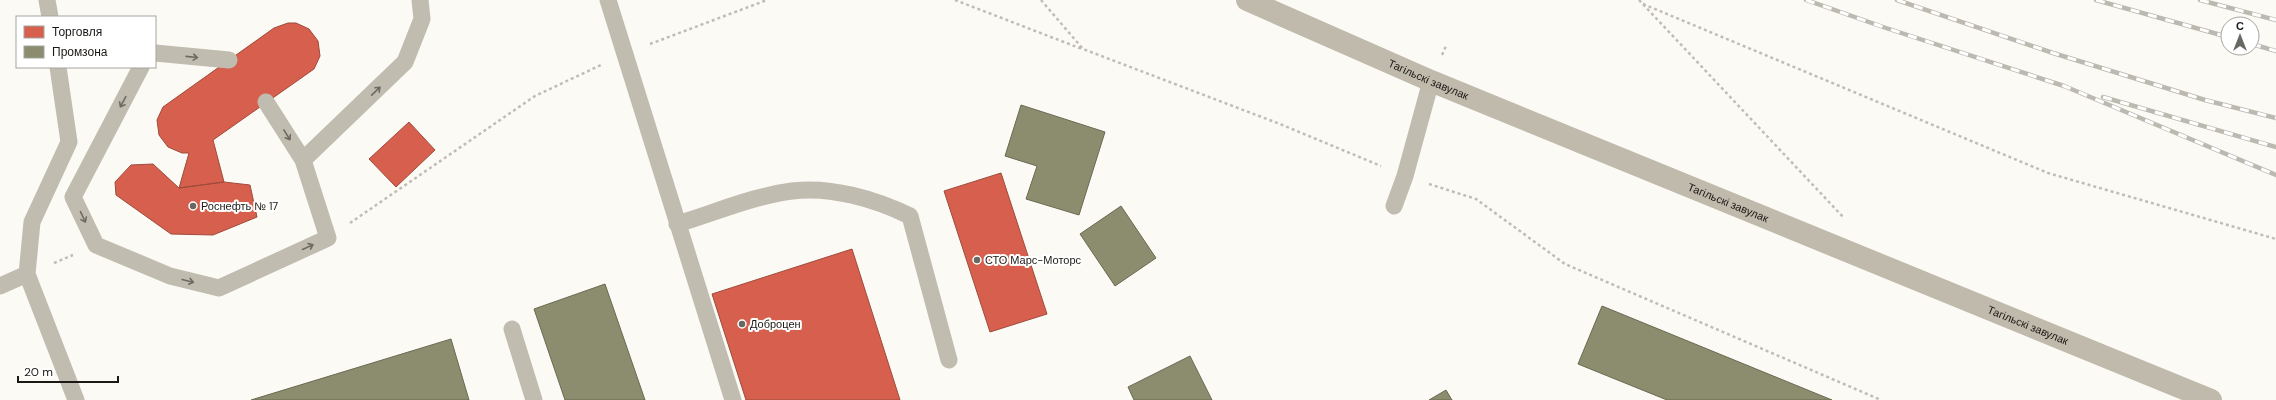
<svg xmlns="http://www.w3.org/2000/svg" width="2276" height="400" font-family="'DM Sans',sans-serif">
  <style>
    .shops { fill: #d6604d; stroke: #9e4b3c }
    .industry { fill: #8c8c6e; stroke: #6a6a53 }
    .lines { fill: none; stroke-linecap: round; stroke-linejoin: round }
    .path { stroke: #c0beb4; stroke-width: 2.5; stroke-dasharray: 3 3; stroke-linecap: butt }
    .service { stroke: #c0bcb0; stroke-width: 17 }
    .secondary { stroke: #c0baad; stroke-width: 22 }
    .rail-casing { stroke: #bcb9b1; stroke-width: 4.5 }
    .rail { stroke: #fff; stroke-width: 3; stroke-dasharray: 9; stroke-linecap: butt }
    .oneway { stroke: #6e6a62 }
    .poi-dot { fill: #6a6863; stroke: #fff; stroke-width: 1.5 }
    .labels { text-anchor: middle; stroke-width: 4; stroke-linejoin: round; paint-order: stroke }
    .street-label { font-size: 11px; fill: #1b1915; stroke: #fff }
    .poi-label { font-size: 11px; fill: #1b1915; stroke: #fff; text-anchor: start }
  </style>
  <rect width="100%" height="100%" fill="#fcfaf4"/>
  <!-- shops -->
  <path class="shops" d="M288 23H296L309 29 318 41 320 56 314 69 213 140 224 182 179 188 189 153H182L168 147 159 135 157 120 163 107 274 28Z
    M409 122 435 150 396 187 369 159Z
    M153 164 179 188 224 182 250 185 257 217 213 235 171 234 116 195 115 182 131 165Z
    M1001 173 1047 314 990 332 944 191Z
    M852 249 900 400H746L712 294Z"/>
  <!-- industry -->
  <path class="industry" d="M1021 105 1105 132 1079 215 1026 199 1037 166 1005 156Z
    M1121 206 1156 258 1115 286 1080 234Z
    M605 284 645 400H565L534 309Z
    M1602 306 1832 400H1667L1578 364Z
    M451 339 469 400H251Z
    M1190 356 1212 400H1134L1128 387Z
    M1446 390 1452 400H1429Z"/>
  <g class="lines">
    <!-- path -->
    <path class="path" d="M955 0 1082 49
      M1041 0 1083 49 1280 124 1381 166
      M1639 0 1844 218
      M1643 4 2048 173 2276 239
      M650 44 767 0
      M1442 55 1446 46
      M1429 184 1476 199 1565 264 1881 400
      M350 223 535 96 601 65
      M54 263 73 255"/>
    <!-- service -->
    <path class="service" d="M47 0 50 17
      M608 0 733 400
      M155 53 229 60
      M141 67 73 197 96 245 170 276 219 288 328 238 303 160
      M266 102 303 160 405 62 422 19 420 0
      M1394 206 1405 176 1431 81
      M677 224C714 213 753 196 792 191 831 186 875 199 910 216L949 360
      M27 274 76 400
      M0 286 27 274 32 222 69 142 58 67
      M512 329 534 400"/>
    <!-- secondary -->
    <path class="secondary" id="s1" d="M1247 0 1431 81 2211 400"/>
    <!-- rail casing -->
    <g class="rail-casing">
      <path id="rail" d="M1806 0 1886 28 2064 86 2276 175
        M1897 0 2053 53 2205 100 2276 118
        M2096 0 2228 37
        M2200 0 2276 20
        M2252 44 2276 51
        M2103 97 2276 147"/>
    </g>
    <!-- rail -->
    <use href="#rail" class="rail"/>
  </g>
  <!-- one-way arrows -->
  <defs><path id="oneway-shaft" d="M-6 0H5M1.5-3L5.5 0L1.5 3" fill="none" stroke-width="1.6" stroke-linecap="round" stroke-linejoin="round"/></defs>
  <g class="oneway">
    <use href="#oneway-shaft" transform="translate(192 57) rotate(6)"/>
    <use href="#oneway-shaft" transform="translate(376 91) rotate(-44)"/>
    <use href="#oneway-shaft" transform="translate(123 102) rotate(118)"/>
    <use href="#oneway-shaft" transform="translate(287 135) rotate(58)"/>
    <use href="#oneway-shaft" transform="translate(83 217) rotate(65)"/>
    <use href="#oneway-shaft" transform="translate(308 247) rotate(-25)"/>
    <use href="#oneway-shaft" transform="translate(188 281) rotate(14)"/>
  </g>
  <!-- markers -->
  <g class="poi-dot">
    <circle cx="193" cy="206" r="4"/>
    <circle cx="977" cy="260" r="4"/>
    <circle cx="742" cy="324" r="4"/>
  </g>
  <g class="labels">
    <!-- street labels -->
    <g class="street-label">
      <text dy="4" stroke="none"><textPath href="#s1" startOffset="198">Тагільскі завулак</textPath></text>
      <text dy="4" stroke="none"><textPath href="#s1" startOffset="522">Тагільскі завулак</textPath></text>
      <text dy="4" stroke="none"><textPath href="#s1" startOffset="846">Тагільскі завулак</textPath></text>
    </g>
    <!-- poi labels -->
    <g class="poi-label">
      <text x="201" y="210">Роснефть № 17</text>
      <text x="985" y="264">СТО Марс-Моторс</text>
      <text x="750" y="328">Доброцен</text>
    </g>
  </g>
  <!-- legend -->
  <rect x="16" y="16" width="140" height="52" fill="#ffffff" stroke="#a4a3a1"/>
  <rect x="24" y="26" width="20" height="12" fill="#d6604d" stroke="#a4a3a1"/>
  <text x="52" y="36" font-size="12" fill="#1b1915">Торговля</text>
  <rect x="24" y="46" width="20" height="12" fill="#8c8c6e" stroke="#a4a3a1"/>
  <text x="52" y="56" font-size="12" fill="#1b1915">Промзона</text>
  <!-- north arrow -->
  <g transform="translate(2240 36)"><circle r="19" fill="#ffffff" stroke="#a4a3a1"/>
  <path d="M0-3L7 15L0 10L-7 15Z" fill="#6a6863"/>
  <text y="-6" font-size="11" font-weight="bold" text-anchor="middle" fill="#1b1915">С</text>
  </g>
  <!-- scale -->
  <path d="M18 376v6h100v-6" fill="none" stroke="#1b1915" stroke-width="2"/>
  <text x="24" y="376" font-size="12" fill="#1b1915" stroke="#ffffff" stroke-width="3" paint-order="stroke">20 m</text>
</svg>
